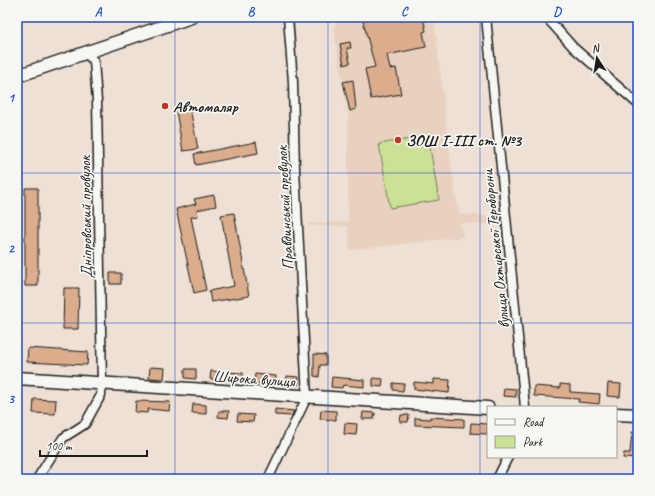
<svg xmlns="http://www.w3.org/2000/svg" width="655" height="496" font-family="Caveat,sans-serif">
  <style>
    .built { fill: #e8d1bf }
    .green { fill: #cae196; stroke: #737e59 }
    .building { fill: #dbad8d; stroke: #1c1c1c }
    .lines { fill: none; stroke-linecap: round; stroke-linejoin: round }
    .street-casing { stroke: #1c1c1c; stroke-width: 11 }
    .secondary-casing { stroke: #1c1c1c; stroke-width: 15 }
    .street { stroke: #f6f6f2; stroke-width: 8 }
    .secondary { stroke: #f6f6f2; stroke-width: 12 }
    .grid { fill: none; stroke: #1d4ed8; stroke-width: 1; stroke-opacity: 0.55 }
    .poi-dot { fill: #c8321e; stroke: #f6f6f2; stroke-width: 1.5 }
    .labels { text-anchor: middle; stroke-width: 3.5; stroke-linejoin: round; paint-order: stroke }
    .poi-label { font-size: 16px; font-weight: bold; fill: #1c1c1c; stroke: #f6f6f2; text-anchor: start }
    .street-label { font-size: 16px; fill: #1c1c1c; stroke: #f6f6f2 }
    .neatline { fill: none; stroke: #1d4ed8; stroke-width: 1.5 }
    .grid-label { font-size: 13px; text-anchor: middle; font-weight: bold; fill: #1d4ed8 }
  </style>
  <rect width="100%" height="100%" fill="#eee0d4"/>
  <filter id="ink" filterUnits="userSpaceOnUse"><feTurbulence type="fractalNoise" baseFrequency=".025" numOctaves="2"/><feDisplacementMap in="SourceGraphic" scale="8" xChannelSelector="R" yChannelSelector="G"/><feConvolveMatrix kernelMatrix="1 2 1 2 8 2 1 2 1" color-interpolation-filters="sRGB"/></filter>
  <g filter="url(#ink)">
    <!-- built -->
    <path class="built" d="M338 17H434L451 165 459 214 498 217 499 225 460 223 463 237 350 250 348 226H309V223L348 222V114L334 30Z"/>
    <!-- green -->
    <path class="green" d="M428 136 439 200 390 208 379 144Z"/>
    <!-- building -->
    <path class="building" d="M362 17H423L426 31 423 32 426 47 387 55 390 69 396 68 401 94 371 99 365 69 375 67Z
      M350 42 351 48H347L350 63 344 65 340 44Z
      M353 80 356 109 350 111 343 82Z
      M190 108 198 149 183 151 176 111Z
      M256 142 258 153 196 165 194 154Z
      M25 188H38V286H25Z
      M214 195 216 206 197 210 198 216 191 217 206 290 194 293 176 209 196 204 194 199Z
      M234 213 249 296 211 302 209 291 234 286 221 215Z
      M110 273H121V284H110Z
      M64 288H79L78 329H63Z
      M28 348 88 352 87 365 27 362Z
      M314 354 326 355V365H320L319 377 314 376Z
      M150 367 165 368 164 379 149 378Z
      M185 369H196V379L185 378Z
      M211 371 243 373V382L210 379Z
      M255 374 276 376 275 385 254 383Z
      M287 376 299 377 298 385 286 384Z
      M332 377 364 380V387L343 385 342 388 331 387Z
      M373 378 383 379 382 387 373 386Z
      M434 379 450 380 449 393 414 389V382L434 384Z
      M393 383 404 384 403 391 393 390Z
      M608 383 621 384 620 397 607 396Z
      M560 384 570 385V392L600 394 599 404 578 402 579 399 534 396V386L560 388Z
      M504 388 516 389V397L503 396Z
      M34 399 56 400 55 414 33 413Z
      M136 401 170 402 169 411 148 409 147 413 135 412Z
      M193 404 206 405V414L192 413Z
      M275 409 294 411 293 413 292 416 275 415Z
      M321 410 336 411V420L320 419Z
      M219 411H229L228 418 218 417Z
      M363 412 375 413 374 419H362Z
      M238 414 254 415 253 422 237 421Z
      M401 415H409L408 422H400Z
      M430 417 464 419V427L415 425V418L430 419Z
      M345 423 357 424 356 435 344 434Z
      M471 423 488 424 487 434 470 433Z
      M632 432 638 433V459L623 458 624 453H630Z"/>
    <g class="lines">
      <!-- street casing -->
      <g class="street-casing">
        <path id="street" d="M486 17 525 407
          M546 17 574 48 638 104
          M37 479 63 438 85 424 101 395 102 384 97 101 94 61 86 54
          M268 479 307 397 295 170 293 82 288 17
          M497 479 508 457"/>
      </g>
      <!-- secondary casing -->
      <g class="secondary-casing">
        <path id="secondary" d="M17 76 191 17
          M17 378 488 408
          M616 414 638 415"/>
      </g>
      <!-- street -->
      <use href="#street" class="street"/>
      <!-- secondary -->
      <use href="#secondary" class="secondary"/>
    </g>
  </g>
  <!-- grid -->
  <path class="grid" d="M175 17V479M328 17V479M480 17V479M17 173H638M17 323H638"/>
  <!-- markers -->
  <g class="poi-dot">
    <circle cx="165" cy="106" r="4"/>
    <circle cx="398" cy="140" r="4"/>
  </g>
  <g class="labels">
    <!-- poi labels -->
    <g class="poi-label">
      <text x="173" y="112">Автомаляр</text>
      <text x="406" y="146">ЗОШ І-ІІІ ст. №3</text>
    </g>
    <!-- street labels -->
    <g class="street-label">
      <text transform="translate(284 208) rotate(-93)" y="6">Правдинський провулок</text>
      <text transform="translate(85 217) rotate(-91)" y="6">Дніпровський провулок</text>
      <text transform="translate(495 249) rotate(-96)" y="6">вулиця Охтирської Тероборони</text>
      <text transform="translate(254 378) rotate(4)" y="6">Широка вулиця</text>
    </g>
  </g>
  <!-- margin -->
  <rect width="655" height="496" fill="none" stroke="#f6f6f2" stroke-width="44"/>
  <!-- legend -->
  <rect x="487" y="406" width="130" height="52" fill="#f6f6f2" stroke="#9f9f9c"/>
  <rect x="495" y="419" width="20" height="6" fill="#f6f6f2" stroke="#9f9f9c"/>
  <text x="523" y="426" font-size="12" fill="#1c1c1c">Road</text>
  <rect x="495" y="436" width="20" height="12" fill="#cae196" stroke="#9f9f9c"/>
  <text x="523" y="446" font-size="12" fill="#1c1c1c">Park</text>
  <!-- north arrow -->
  <g transform="translate(597 58) rotate(348)" stroke="#f6f6f2" stroke-width="3" paint-order="stroke">
  <path d="M0-3L7 15L0 10L-7 15Z" fill="#1c1c1c"/>
  <text y="-6" font-size="11" font-weight="bold" text-anchor="middle" fill="#1c1c1c">N</text>
  </g>
  <!-- scale -->
  <path d="M40 450v6h107v-6" fill="none" stroke="#1c1c1c" stroke-width="2"/>
  <text x="46" y="450" font-size="12" fill="#1c1c1c" stroke="#f6f6f2" stroke-width="3" paint-order="stroke">100 m</text>
  <rect x="22" y="22" width="611" height="452" class="neatline"/>
  <g class="grid-label">
    <text x="98" y="16">A</text>
    <text x="251" y="16">B</text>
    <text x="404" y="16">C</text>
    <text x="557" y="16">D</text>
    <text x="11" y="102">1</text>
    <text x="11" y="253">2</text>
    <text x="11" y="403">3</text>
  </g>
</svg>
